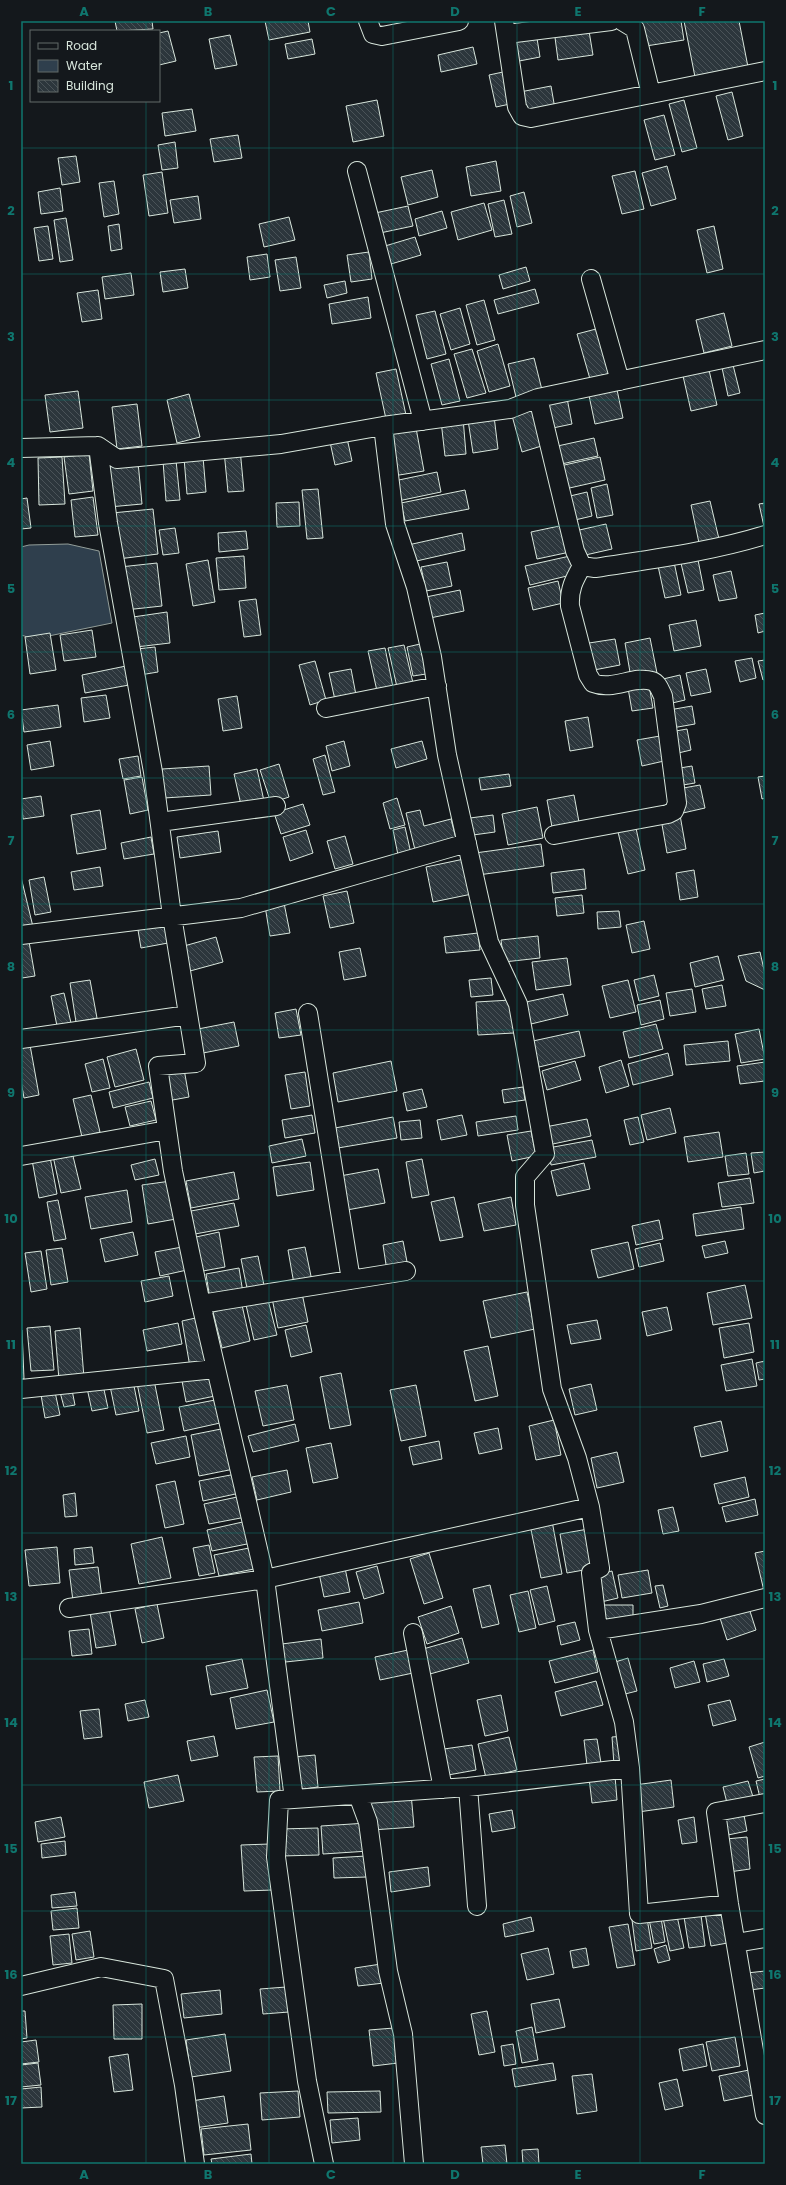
<svg xmlns="http://www.w3.org/2000/svg" width="786" height="2185" font-family="Poppins,sans-serif">
  <style>
    .water { fill: #2f3f4d; stroke: #939e99 }
    .building { fill: url(#building-back-hatch); stroke: #d8e6dc }
    .lines { fill: none; stroke-linecap: round; stroke-linejoin: round }
    .street-casing { stroke: #d8e6dc; stroke-width: 20 }
    .street { stroke: #14181c; stroke-width: 18 }
    .grid { fill: none; stroke: #0f766e; stroke-width: 1; stroke-opacity: 0.55 }
    .neatline { fill: none; stroke: #0f766e; stroke-width: 1.5 }
    .grid-label { font-size: 13px; text-anchor: middle; font-weight: bold; fill: #0f766e }
  </style>
  <defs>
    <pattern id="building-back-hatch" width="6" height="6" patternUnits="userSpaceOnUse"><rect width="6" height="6" fill="#2c363c"/><path d="M-1 5l2 2M0 0l6 6M5-1l2 2" fill="none" stroke="#4a5358"/></pattern>
  </defs>
  <rect width="100%" height="100%" fill="#14181c"/>
  <!-- water -->
  <path class="water" d="M68 544 99 551 112 623 34 639 21 635V547L29 545Z"/>
  <!-- building -->
  <path class="building" d="M115 21H152L153 29 117 31Z
    M265 21H308L310 32 269 40Z
    M642 21H681L684 40 646 46Z
    M684 21H739L748 67 695 77Z
    M588 25 593 55 558 60 554 30Z
    M168 31 176 61 159 65V33Z
    M536 32 540 57 514 62 509 37Z
    M230 35 237 65 215 69 209 39Z
    M312 39 315 54 288 59 285 44Z
    M473 47 477 64 441 72 438 55Z
    M503 72 510 104 496 107 489 75Z
    M551 86 555 109 525 115 520 92Z
    M732 92 743 136 728 140 716 96Z
    M377 100 384 136 353 142 346 106Z
    M684 100 697 148 682 152 669 104Z
    M192 109 196 131 165 136 162 113Z
    M664 115 675 155 655 160 644 120Z
    M238 135 242 158 214 162 210 139Z
    M175 142 178 168 162 170 158 145Z
    M76 156 80 182 62 185 58 158Z
    M496 161 501 191 471 196 466 167Z
    M667 166 676 199 651 206 642 173Z
    M432 170 438 197 408 205 401 177Z
    M635 171 644 209 622 214 612 176Z
    M162 172 168 213 149 216 143 175Z
    M114 181 119 214 104 217 99 183Z
    M60 188 63 211 41 214 38 192Z
    M524 192 532 223 517 227 510 196Z
    M198 196 201 219 174 223 170 200Z
    M504 200 512 234 495 237 488 204Z
    M484 203 492 230 458 240 451 212Z
    M408 206 413 226 380 233 375 213Z
    M442 211 447 228 419 236 415 219Z
    M289 217 295 240 264 247 259 224Z
    M66 218 73 260 60 262 54 220Z
    M119 224 122 249 111 251 108 226Z
    M48 226 53 259 39 261 34 228Z
    M714 226 723 269 707 273 697 230Z
    M415 237 421 255 391 264 385 246Z
    M369 252 372 279 351 282 347 255Z
    M267 254 270 277 250 280 247 257Z
    M296 257 301 288 280 291 275 260Z
    M526 267 530 281 503 289 499 275Z
    M185 269 188 288 163 292 160 272Z
    M131 273 134 295 105 299 102 277Z
    M345 281 347 293 327 298 324 285Z
    M535 289 539 303 498 314 494 300Z
    M98 290 102 319 82 322 77 293Z
    M368 297 371 318 332 324 329 304Z
    M484 300 495 340 477 345 466 305Z
    M460 308 470 344 451 350 440 314Z
    M435 311 446 354 427 359 416 315Z
    M724 313 732 346 704 353 696 320Z
    M596 329 609 373 590 379 577 334Z
    M498 344 510 386 489 392 477 351Z
    M472 349 486 393 467 398 454 354Z
    M534 358 542 390 516 397 508 364Z
    M449 359 460 401 442 405 431 364Z
    M732 361 740 393 728 396 721 363Z
    M396 369 406 415 386 419 376 373Z
    M709 370 717 405 691 411 683 376Z
    M616 385 623 418 595 424 588 391Z
    M78 391 83 428 50 432 45 395Z
    M189 394 200 437 177 443 167 400Z
    M567 398 572 424 548 429 542 404Z
    M137 404 142 446 117 449 112 407Z
    M537 405 548 444 522 452 511 412Z
    M494 416 498 449 473 453 468 420Z
    M463 418 466 454 445 456 441 421Z
    M416 428 424 471 393 476 385 433Z
    M347 438 352 461 335 465 330 442Z
    M594 438 598 456 557 465 553 447Z
    M240 449 244 491 228 492 224 451Z
    M89 454 93 491 69 494 64 457Z
    M62 457 65 504 39 505 38 458Z
    M203 457 206 492 187 494 184 458Z
    M600 457 605 480 565 489 560 466Z
    M176 460 180 500 166 501 163 461Z
    M138 462 142 504 109 507 105 464Z
    M437 472 441 492 398 501 394 481Z
    M607 484 613 515 597 518 591 488Z
    M318 489 323 538 307 539 302 490Z
    M465 490 469 509 405 521 401 503Z
    M587 492 592 516 575 520 570 496Z
    M93 497 98 535 75 537 71 500Z
    M27 498 31 528 21 529V499Z
    M710 501 719 539 699 543 691 505Z
    M299 502 300 526 277 527 276 503Z
    M765 503V531L759 504Z
    M153 509 158 554 118 559 112 513Z
    M606 524 612 549 581 556 575 531Z
    M564 525 570 552 537 559 531 532Z
    M175 528 179 553 163 555 159 530Z
    M246 531 248 549 219 552 218 533Z
    M462 533 465 550 412 562 408 545Z
    M697 555 704 590 688 593 680 559Z
    M244 556 246 588 219 590 216 558Z
    M570 556 575 574 530 585 525 566Z
    M208 560 215 602 193 606 186 564Z
    M447 562 452 586 426 591 421 567Z
    M674 562 681 595 665 598 658 566Z
    M157 563 162 606 125 610 120 567Z
    M731 571 737 598 719 601 713 575Z
    M558 581 563 603 533 610 528 588Z
    M460 590 464 611 430 618 426 597Z
    M256 599 261 635 244 637 239 601Z
    M167 612 170 643 136 647 133 617Z
    M765 613V631L758 633 755 615Z
    M696 620 701 646 674 651 669 625Z
    M92 630 96 657 64 661 60 635Z
    M50 633 56 670 30 674 25 637Z
    M650 638 657 673 631 678 625 643Z
    M615 639 620 665 594 670 589 643Z
    M420 644 426 674 413 676 407 647Z
    M404 645 413 683 397 687 388 648Z
    M155 647 158 672 140 675 137 649Z
    M385 648 393 687 377 691 368 651Z
    M752 658 756 678 740 682 735 661Z
    M765 660V679L763 680 758 661Z
    M315 661 326 700 310 705 299 665Z
    M126 666 129 685 85 693 82 675Z
    M351 669 356 695 335 700 329 673Z
    M706 669 711 692 691 696 686 673Z
    M680 675 685 700 668 704 663 679Z
    M649 685 653 708 632 711 628 688Z
    M106 695 110 718 84 722 81 698Z
    M237 696 242 728 223 731 218 699Z
    M58 705 61 727 24 732 21 710Z
    M692 706 695 724 672 728 669 710Z
    M588 717 593 747 570 751 565 721Z
    M687 729 691 750 674 754 670 732Z
    M660 736 664 761 642 766 637 740Z
    M50 741 54 766 31 770 27 745Z
    M344 741 350 766 332 771 326 746Z
    M422 741 427 759 396 768 391 749Z
    M325 755 335 792 323 795 313 759Z
    M138 756 141 776 123 779 119 759Z
    M279 764 289 797 271 803 260 770Z
    M209 766 211 795 164 798 162 769Z
    M692 766 695 783 677 786 674 769Z
    M257 769 264 801 241 805 234 774Z
    M509 774 511 786 481 790 479 778Z
    M765 776V798L762 799 758 777Z
    M142 777 148 810 130 814 124 780Z
    M700 785 705 808 683 813 678 789Z
    M574 795 579 822 552 827 547 800Z
    M41 796 44 816 23 819 21 799Z
    M397 798 405 825 390 829 383 803Z
    M303 804 310 825 281 834 274 813Z
    M537 807 543 838 508 845 502 814Z
    M100 810 106 849 77 854 71 815Z
    M420 810 424 826 451 819 457 843 416 854 406 813Z
    M493 815 495 832 473 835 470 818Z
    M680 815 686 849 667 853 661 819Z
    M405 827 412 858 399 860 393 830Z
    M636 828 645 870 628 874 618 832Z
    M306 830 313 853 290 861 283 837Z
    M218 831 221 852 180 858 177 837Z
    M345 836 353 864 335 869 327 841Z
    M151 837 154 854 124 859 121 843Z
    M541 844 544 866 478 875 475 853Z
    M464 859 472 894 433 902 426 867Z
    M100 867 103 886 74 890 71 872Z
    M584 869 586 889 553 893 551 873Z
    M694 870 698 897 680 900 676 873Z
    M21 877 34 931 21 934Z
    M44 877 51 912 35 915 29 880Z
    M347 891 354 923 330 928 323 896Z
    M582 895 584 913 557 916 555 898Z
    M284 903 290 933 270 936 265 906Z
    M619 911 621 927 598 929 597 912Z
    M164 919 168 943 141 948 137 924Z
    M644 921 650 949 632 953 626 925Z
    M478 933 480 950 446 953 444 937Z
    M28 936 35 976 22 978 21 938Z
    M538 936 540 958 504 962 501 940Z
    M216 937 223 962 190 971 184 946Z
    M360 948 366 976 344 980 339 952Z
    M760 952 765 974V990L746 981 738 956Z
    M718 956 724 980 695 987 690 963Z
    M567 958 571 985 536 990 532 962Z
    M654 975 659 996 639 1001 634 980Z
    M491 978 493 995 471 997 469 980Z
    M90 980 97 1018 76 1022 70 983Z
    M628 980 636 1012 610 1018 602 986Z
    M722 985 726 1006 706 1009 702 989Z
    M692 989 696 1012 670 1016 666 993Z
    M64 993 71 1023 57 1026 51 996Z
    M563 994 568 1015 531 1024 526 1002Z
    M511 1000 514 1033 478 1035 476 1002Z
    M660 1000 664 1019 641 1025 637 1005Z
    M296 1009 301 1035 279 1038 275 1013Z
    M234 1022 239 1046 203 1053 198 1029Z
    M656 1024 663 1049 629 1058 623 1032Z
    M759 1029 765 1059 741 1063 735 1034Z
    M579 1031 585 1056 539 1067 533 1041Z
    M728 1041 730 1061 686 1065 684 1045Z
    M30 1045 39 1095 24 1098 21 1081V1047Z
    M136 1049 144 1080 115 1087 107 1057Z
    M668 1053 673 1075 633 1085 628 1064Z
    M103 1059 110 1088 92 1092 85 1064Z
    M621 1060 629 1086 606 1093 599 1067Z
    M391 1061 397 1091 338 1102 333 1073Z
    M575 1061 581 1080 547 1090 542 1071Z
    M765 1062V1081L740 1084 737 1066Z
    M184 1069 189 1097 167 1101 162 1072Z
    M305 1072 310 1106 291 1109 285 1075Z
    M149 1082 153 1098 113 1108 109 1092Z
    M523 1087 525 1100 504 1103 502 1090Z
    M422 1089 427 1107 407 1111 403 1093Z
    M91 1095 100 1132 82 1137 73 1099Z
    M151 1101 156 1120 130 1126 125 1107Z
    M670 1108 676 1133 647 1140 641 1115Z
    M312 1115 315 1133 285 1138 282 1120Z
    M462 1115 467 1135 441 1140 437 1120Z
    M516 1116 518 1130 478 1136 476 1122Z
    M393 1117 397 1138 338 1148 335 1128Z
    M638 1117 644 1142 630 1145 624 1120Z
    M587 1119 591 1136 548 1145 545 1127Z
    M420 1120 422 1138 401 1140 399 1122Z
    M531 1131 536 1156 512 1161 507 1135Z
    M719 1132 723 1157 688 1162 684 1137Z
    M302 1139 306 1156 272 1163 269 1146Z
    M592 1140 596 1157 551 1165 548 1148Z
    M72 1152 81 1189 61 1193 53 1156Z
    M765 1152V1171L754 1173 751 1153Z
    M746 1153 749 1174 728 1176 725 1156Z
    M50 1157 57 1194 39 1198 32 1160Z
    M155 1159 159 1175 135 1180 131 1165Z
    M422 1159 429 1195 412 1198 406 1162Z
    M310 1162 314 1190 277 1196 273 1167Z
    M584 1163 590 1189 557 1196 551 1171Z
    M378 1169 385 1203 347 1210 340 1176Z
    M234 1172 239 1199 191 1208 186 1181Z
    M750 1178 754 1203 722 1207 718 1183Z
    M171 1181 176 1219 148 1224 142 1185Z
    M127 1190 132 1222 91 1229 85 1197Z
    M454 1197 463 1237 440 1241 431 1202Z
    M511 1197 516 1225 484 1231 478 1204Z
    M58 1200 66 1239 54 1241 47 1202Z
    M234 1203 239 1226 195 1234 191 1211Z
    M741 1207 744 1229 696 1236 693 1214Z
    M659 1220 663 1239 636 1245 632 1226Z
    M133 1232 138 1255 105 1262 100 1239Z
    M219 1232 225 1267 203 1271 196 1237Z
    M403 1241 408 1267 387 1271 383 1245Z
    M725 1241 728 1253 705 1258 702 1246Z
    M628 1242 634 1269 598 1278 591 1250Z
    M660 1243 664 1261 639 1267 635 1249Z
    M182 1247 187 1270 160 1276 155 1252Z
    M305 1247 312 1281 294 1284 288 1250Z
    M62 1248 68 1282 51 1285 46 1250Z
    M41 1251 47 1289 31 1292 25 1253Z
    M258 1256 265 1290 248 1293 241 1259Z
    M239 1268 243 1293 210 1299 206 1274Z
    M169 1276 173 1296 145 1302 141 1281Z
    M745 1285 752 1318 713 1325 707 1293Z
    M527 1292 535 1329 491 1338 483 1301Z
    M302 1293 308 1322 278 1328 272 1298Z
    M268 1300 277 1335 254 1340 246 1305Z
    M242 1305 250 1341 222 1348 213 1312Z
    M667 1307 672 1330 647 1336 642 1312Z
    M200 1317 208 1364 190 1367 182 1321Z
    M597 1320 601 1339 571 1344 567 1325Z
    M178 1323 182 1344 147 1351 143 1330Z
    M749 1323 754 1352 724 1358 719 1328Z
    M306 1325 312 1352 291 1357 285 1330Z
    M50 1326 54 1370 31 1371 27 1328Z
    M80 1328 84 1378 59 1380 55 1331Z
    M21 1330H22L24 1379H21Z
    M488 1346 498 1396 475 1401 464 1351Z
    M752 1359 757 1386 726 1391 721 1365Z
    M765 1361V1379L759 1380 756 1363Z
    M341 1373 351 1425 330 1429 320 1377Z
    M211 1375 215 1396 186 1402 182 1381Z
    M154 1380 164 1430 147 1433 137 1383Z
    M133 1381 139 1411 116 1415 110 1386Z
    M591 1384 597 1410 575 1415 569 1389Z
    M103 1385 108 1408 92 1411 87 1388Z
    M287 1385 294 1420 263 1426 255 1391Z
    M416 1385 426 1436 401 1441 390 1390Z
    M72 1390 75 1405 64 1407 60 1392Z
    M55 1392 60 1415 45 1418 41 1395Z
    M215 1400 220 1423 184 1431 179 1407Z
    M554 1420 561 1455 536 1460 529 1426Z
    M721 1421 728 1451 701 1457 694 1427Z
    M295 1424 299 1441 253 1452 248 1436Z
    M226 1428 234 1469 199 1476 191 1435Z
    M498 1428 502 1449 479 1454 474 1433Z
    M186 1436 190 1457 156 1464 151 1443Z
    M439 1441 442 1459 413 1465 409 1447Z
    M331 1443 338 1478 313 1483 306 1448Z
    M617 1452 624 1482 597 1488 591 1458Z
    M287 1470 291 1492 257 1500 252 1477Z
    M236 1474 240 1493 203 1501 199 1481Z
    M745 1477 749 1497 719 1504 714 1484Z
    M175 1481 184 1524 165 1528 156 1485Z
    M75 1493 77 1516 65 1517 63 1495Z
    M242 1496 246 1517 209 1524 204 1504Z
    M755 1499 758 1515 726 1522 722 1507Z
    M673 1507 679 1531 663 1534 658 1510Z
    M247 1521 252 1543 212 1551 207 1530Z
    M552 1521 562 1574 541 1578 530 1525Z
    M588 1529 595 1568 567 1573 560 1534Z
    M162 1537 171 1578 139 1584 131 1544Z
    M209 1545 215 1573 199 1576 193 1548Z
    M57 1547 60 1583 29 1586 25 1550Z
    M92 1547 94 1563 75 1565 74 1549Z
    M254 1547 259 1568 219 1576 214 1555Z
    M765 1551V1591H764L755 1553Z
    M429 1553 443 1598 424 1604 410 1559Z
    M377 1566 384 1593 364 1599 356 1572Z
    M98 1567 102 1598 73 1601 69 1570Z
    M345 1568 350 1592 324 1597 319 1573Z
    M648 1570 652 1593 622 1598 618 1575Z
    M612 1571 618 1598 601 1602 596 1575Z
    M490 1585 499 1624 482 1628 473 1589Z
    M663 1585 668 1606 660 1608 655 1586Z
    M547 1586 555 1621 539 1625 530 1590Z
    M528 1591 536 1628 519 1632 510 1595Z
    M359 1602 363 1623 322 1631 318 1610Z
    M157 1604 164 1638 142 1643 135 1609Z
    M599 1605H633V1622H599Z
    M748 1605 756 1630 727 1640 719 1615Z
    M451 1606 459 1633 427 1644 418 1617Z
    M109 1608 116 1645 96 1648 90 1612Z
    M575 1622 580 1640 561 1645 557 1626Z
    M89 1629 92 1654 72 1656 69 1631Z
    M462 1638 469 1663 430 1674 423 1649Z
    M321 1639 323 1658 276 1663 274 1645Z
    M408 1650 413 1673 380 1680 375 1657Z
    M593 1650 598 1672 555 1683 549 1661Z
    M628 1658 637 1691 621 1695 612 1663Z
    M242 1659 248 1688 211 1695 206 1666Z
    M724 1659 729 1676 707 1682 703 1664Z
    M694 1661 700 1682 675 1688 670 1668Z
    M596 1681 603 1705 561 1716 555 1692Z
    M267 1690 274 1722 236 1729 230 1698Z
    M501 1695 508 1731 485 1736 477 1700Z
    M145 1700 149 1717 128 1721 125 1704Z
    M730 1700 736 1720 713 1726 708 1705Z
    M99 1709 102 1737 84 1739 80 1711Z
    M214 1736 218 1756 191 1761 187 1741Z
    M624 1736 626 1764 614 1765 612 1737Z
    M509 1737 517 1770 486 1778 478 1744Z
    M597 1739 601 1763 587 1765 584 1740Z
    M765 1742V1776L758 1778 749 1747Z
    M472 1745 476 1770 448 1775 444 1749Z
    M315 1755 318 1787 296 1790 293 1757Z
    M278 1756 280 1791 257 1792 254 1757Z
    M178 1775 184 1801 149 1808 144 1782Z
    M615 1776 617 1800 592 1803 589 1778Z
    M765 1779V1801L761 1802 756 1781Z
    M671 1780 674 1807 638 1812 635 1785Z
    M748 1781 754 1800 728 1807 723 1787Z
    M411 1793 414 1827 372 1830 369 1796Z
    M512 1810 515 1828 492 1832 489 1814Z
    M743 1810 747 1831 728 1835 724 1813Z
    M61 1817 65 1837 38 1842 35 1822Z
    M694 1817 697 1842 682 1844 678 1820Z
    M367 1823 369 1851 323 1854 321 1826Z
    M318 1828 319 1855 281 1856 280 1829Z
    M747 1837 750 1869 729 1872 726 1839Z
    M65 1841 66 1855 42 1858 41 1844Z
    M270 1844 273 1890 244 1891 241 1845Z
    M366 1856 367 1877 334 1878 333 1858Z
    M428 1867 430 1886 391 1892 389 1872Z
    M75 1892 77 1906 52 1908 51 1895Z
    M77 1908 79 1928 53 1930 51 1911Z
    M728 1909 733 1942 711 1946 705 1913Z
    M701 1915 705 1946 689 1948 684 1917Z
    M677 1916 684 1948 670 1951 663 1918Z
    M531 1917 534 1931 505 1937 503 1924Z
    M647 1918 652 1948 636 1951 632 1920Z
    M661 1918 665 1942 654 1944 649 1919Z
    M628 1924 635 1965 617 1968 609 1927Z
    M90 1931 94 1957 76 1960 72 1934Z
    M69 1934 72 1963 53 1965 50 1936Z
    M666 1945 670 1960 658 1963 654 1949Z
    M548 1948 554 1974 527 1980 521 1954Z
    M586 1948 589 1965 573 1968 570 1951Z
    M381 1964 384 1983 358 1986 355 1968Z
    M765 1971V1988L750 1990 747 1973Z
    M286 1987 289 2012 263 2014 260 1989Z
    M220 1990 222 2014 184 2018 181 1994Z
    M559 1999 565 2027 536 2033 531 2004Z
    M142 2004V2039H114L113 2005Z
    M21 2011H25L27 2038 21 2039Z
    M487 2011 495 2052 479 2055 471 2014Z
    M532 2027 538 2060 522 2063 516 2031Z
    M394 2028 398 2063 373 2066 369 2030Z
    M225 2034 231 2071 191 2077 186 2040Z
    M735 2037 740 2066 712 2071 706 2042Z
    M36 2040 39 2062 21 2064V2042Z
    M513 2044 516 2064 504 2066 501 2046Z
    M703 2044 707 2066 683 2071 679 2049Z
    M128 2054 133 2090 114 2092 109 2057Z
    M38 2063 41 2085 21 2087V2065Z
    M553 2063 556 2080 515 2087 512 2069Z
    M749 2070 753 2095 724 2101 719 2076Z
    M592 2074 597 2111 577 2114 572 2076Z
    M677 2079 683 2106 665 2110 659 2083Z
    M41 2087 42 2107 21 2108V2089Z
    M298 2091 300 2117 262 2120 260 2093Z
    M380 2091 381 2112 328 2113 327 2092Z
    M224 2096 228 2123 195 2128 191 2101Z
    M358 2118 360 2140 332 2143 330 2120Z
    M248 2124 251 2150 204 2155 201 2129Z
    M505 2145 507 2164H483L481 2147Z
    M538 2149 539 2164H523L522 2150Z
    M251 2154 252 2164H212L211 2159Z"/>
  <g class="lines">
    <!-- street casing -->
    <g class="street-casing">
      <path id="street" d="M368 21 373 34 382 36 459 21
        M504 21 517 107 522 116 531 118 765 71
        M622 21 635 29 651 94
        M507 34 611 21
        M357 171 423 421
        M591 279 620 381
        M538 398 575 551 582 566 595 568C652 559 710 552 765 535
        M383 426 395 524 416 587 432 657 447 755 489 942 518 1004 545 1154 525 1177V1205L552 1389 577 1458 590 1507 600 1568 591 1573 598 1630
        M98 446 108 523 153 772 172 916 196 1063 158 1066 173 1171 201 1304 265 1579 590 1507
        M21 448 98 446 117 459 281 444 383 426 510 409 538 398 765 350
        M326 708 437 686
        M160 822 276 806
        M554 835 668 814 674 811 677 803 663 696C660 690 658 683 652 681 634 675 613 691 593 683L588 675 570 606C569 589 574 580 582 566
        M21 935 241 908 467 843
        M308 1013 351 1280
        M21 1039 188 1015
        M21 1156 167 1130
        M201 1304 406 1271
        M21 1389 215 1369
        M69 1608 265 1579 294 1799
        M413 1633 443 1789
        M468 1787 477 1906
        M358 1795 368 1822 388 1971 403 2034 414 2164
        M765 1803 716 1812 729 1904 765 2115
        M729 1904 639 1914 630 1768 624 1722 598 1630 701 1614 765 1598
        M736 1943 765 1938
        M21 1986 101 1967 164 1979 184 2085 195 2164
        M324 2164 307 2081 276 1857 279 1800 468 1787 630 1768"/>
    </g>
    <!-- street -->
    <use href="#street" class="street"/>
  </g>
  <!-- grid -->
  <path class="grid" d="M146 21V31M269 21V2164M393 21V2164M517 21V2164M640 21V2164M146 101V2164M21 148H765M21 274H765M21 400H765M21 526H765M21 652H765M21 778H765M21 904H765M21 1030H765M21 1155H765M21 1281H765M21 1407H765M21 1533H765M21 1659H765M21 1785H765M21 1911H765M21 2037H765"/>
  <!-- border -->
  <rect width="786" height="2185" fill="none" stroke="#14181c" stroke-width="44"/>
  <!-- legend -->
  <rect x="30" y="30" width="130" height="72" fill="#14181c" stroke="#626a69"/>
  <rect x="38" y="43" width="20" height="6" fill="#14181c" stroke="#626a69"/>
  <text x="66" y="50" font-size="12" fill="#d8e6dc">Road</text>
  <rect x="38" y="60" width="20" height="12" fill="#2f3f4d" stroke="#626a69"/>
  <text x="66" y="70" font-size="12" fill="#d8e6dc">Water</text>
  <rect x="38" y="80" width="20" height="12" fill="url(#building-back-hatch)" stroke="#626a69"/>
  <text x="66" y="90" font-size="12" fill="#d8e6dc">Building</text>
  <rect x="22" y="22" width="742" height="2141" class="neatline"/>
  <g class="grid-label">
    <text x="84" y="16">A</text>
    <text x="208" y="16">B</text>
    <text x="331" y="16">C</text>
    <text x="455" y="16">D</text>
    <text x="578" y="16">E</text>
    <text x="702" y="16">F</text>
    <text x="11" y="90">1</text>
    <text x="775" y="90">1</text>
    <text x="11" y="215">2</text>
    <text x="775" y="215">2</text>
    <text x="11" y="341">3</text>
    <text x="775" y="341">3</text>
    <text x="11" y="467">4</text>
    <text x="775" y="467">4</text>
    <text x="11" y="593">5</text>
    <text x="775" y="593">5</text>
    <text x="11" y="719">6</text>
    <text x="775" y="719">6</text>
    <text x="11" y="845">7</text>
    <text x="775" y="845">7</text>
    <text x="11" y="971">8</text>
    <text x="775" y="971">8</text>
    <text x="11" y="1097">9</text>
    <text x="775" y="1097">9</text>
    <text x="11" y="1223">10</text>
    <text x="775" y="1223">10</text>
    <text x="11" y="1349">11</text>
    <text x="775" y="1349">11</text>
    <text x="11" y="1475">12</text>
    <text x="775" y="1475">12</text>
    <text x="11" y="1601">13</text>
    <text x="775" y="1601">13</text>
    <text x="11" y="1727">14</text>
    <text x="775" y="1727">14</text>
    <text x="11" y="1853">15</text>
    <text x="775" y="1853">15</text>
    <text x="11" y="1979">16</text>
    <text x="775" y="1979">16</text>
    <text x="11" y="2105">17</text>
    <text x="775" y="2105">17</text>
    <text x="84" y="2179">A</text>
    <text x="208" y="2179">B</text>
    <text x="331" y="2179">C</text>
    <text x="455" y="2179">D</text>
    <text x="578" y="2179">E</text>
    <text x="702" y="2179">F</text>
  </g>
</svg>
